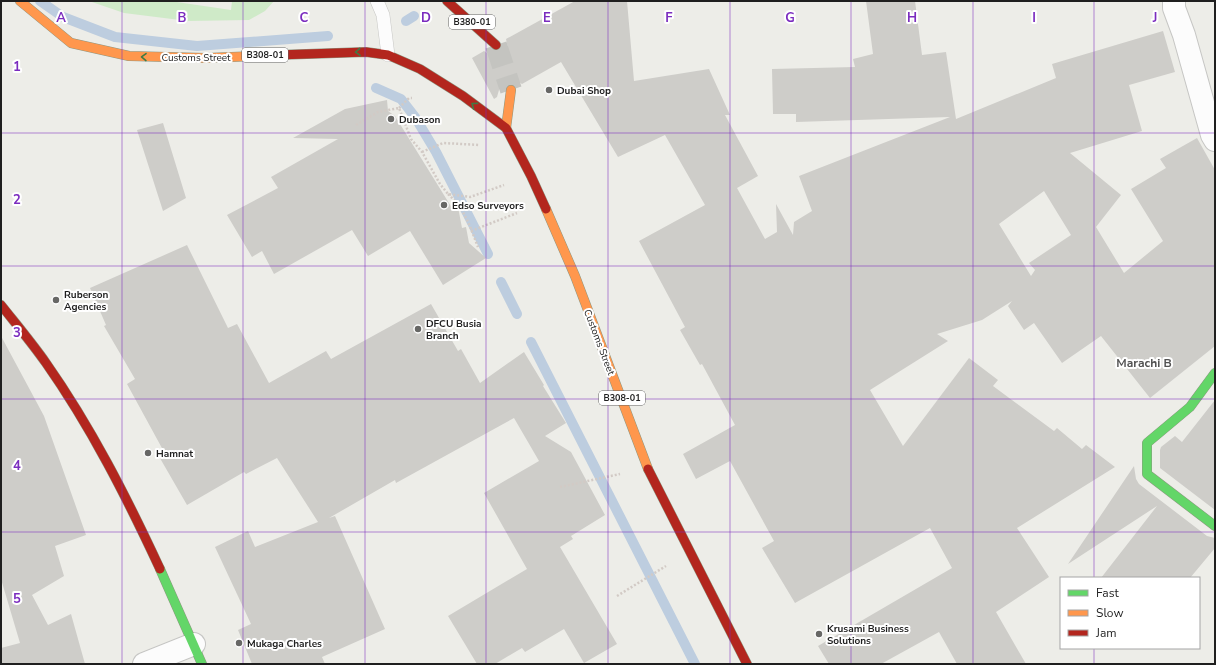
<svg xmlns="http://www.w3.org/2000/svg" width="1216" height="665" font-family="'Nunito Sans',sans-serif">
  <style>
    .grass { fill: #cfeac8 }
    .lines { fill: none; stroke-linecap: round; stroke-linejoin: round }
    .stream { stroke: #bdcddf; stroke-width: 10 }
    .building { fill: #cecdc9; fill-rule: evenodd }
    .highway-tunnel { stroke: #c4c4c0; stroke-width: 22; stroke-dasharray: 22 11; stroke-linecap: butt }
    .lane-casing { stroke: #c6c6c4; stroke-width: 14 }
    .street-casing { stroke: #c6c6c4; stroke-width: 24 }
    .fast-casing { stroke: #8e9781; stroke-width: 10 }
    .slow-casing { stroke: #8e9781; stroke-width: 10 }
    .jam-casing { stroke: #8e9781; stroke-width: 10 }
    .path { stroke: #d2cac5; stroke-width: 2.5; stroke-dasharray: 2 2; stroke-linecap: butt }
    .lane { stroke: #fcfcfc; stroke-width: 13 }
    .street { stroke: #fcfcfc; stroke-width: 22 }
    .fast { stroke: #63d668; stroke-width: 9 }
    .slow { stroke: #ff974d; stroke-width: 9 }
    .jam { stroke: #b3261e; stroke-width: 9 }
    .oneway { stroke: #417a44 }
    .grid { fill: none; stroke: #7b2cbf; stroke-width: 1; stroke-opacity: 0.55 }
    .poi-dot { fill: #676765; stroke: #fff; stroke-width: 1.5 }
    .labels { text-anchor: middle; stroke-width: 4; stroke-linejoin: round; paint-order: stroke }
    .shield { fill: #fff; stroke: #626262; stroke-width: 1 }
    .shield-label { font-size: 9px; font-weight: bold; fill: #1f1f1f }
    .street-label { font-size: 10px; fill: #1f1f1f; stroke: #fff }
    .poi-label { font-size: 10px; font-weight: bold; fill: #1f1f1f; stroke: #fff; text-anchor: start }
    .quarter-label { font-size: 12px; font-weight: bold; fill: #525252; stroke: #fff }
    .grid-label { font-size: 13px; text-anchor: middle; font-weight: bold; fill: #7b2cbf; stroke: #fff; stroke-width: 4; stroke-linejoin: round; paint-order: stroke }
  </style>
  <rect width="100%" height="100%" fill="#edede8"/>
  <!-- grass -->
  <path class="grass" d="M89 1H170L231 10 232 1H274L265 11 249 20 188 21 124 13Z"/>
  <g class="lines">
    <!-- stream -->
    <path class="stream" d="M40 1 63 17 115 37 197 46 328 36
      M406 21 414 16
      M376 88 401 99 415 117 436 152 488 254
      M501 282 517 314
      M531 342 695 664"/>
  </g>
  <!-- building -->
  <path class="building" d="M575 1H627L634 81 709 69 730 115H725L758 176 737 188 765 239 777 232 776 204 793 235 794 222 812 211 799 176 950 117 796 122V114H773L772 69 855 67 853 59 873 54 866 1H915L922 55 946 52 956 119 1056 78 1052 64 1163 31 1175 72 1129 85 1142 131 1070 153 1121 195 1096 227 1124 273 1163 241 1131 189 1166 168 1160 159 1197 138 1215 170V346L1150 398 1101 336 1062 363 1034 323 1024 330 1008 306 1012 301 982 320 937 334 948 341 870 390 903 446 969 358 998 380 993 386 1054 431 1057 428 1082 449 1086 445 1115 467 1017 528 1049 577 996 612 1026 664H957L939 632 881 664H829L818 646 952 568 930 528 795 603 762 548 774 541 730 461 696 479 683 454 735 425 702 364 700 365 680 330 685 327 639 241 705 205 665 135 618 157 561 62 522 84 513 78 506 79 501 83 497 97 494 99 472 58 484 51 493 57H500L505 53 508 48 506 39ZM1044 191 1071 235 1029 263 1035 270 1031 276 999 224Z
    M387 100 388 111 395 116 452 208 458 207 462 228 466 227 469 243 486 258 443 285 410 231 368 256 352 230 274 274 262 251 252 257 227 215 278 188 271 177 338 139 293 138 345 109Z
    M163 123 186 198 163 211 137 130Z
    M187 245 228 328 237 324 269 383 326 351 331 359 431 304 458 351 461 349 480 383 524 352 544 385 543 386 566 423 545 436 571 452 605 515 571 536 573 539 560 547 617 644 584 663 564 629 525 652 522 648 495 664H477L448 616 527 569 484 493 539 461 514 418 396 483 395 480 329 518 335 516 385 629 322 657 325 664H252L238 630 251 624 215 547 248 531 255 547 318 522 277 458 246 474 244 472 187 505 157 453 163 450 127 384 135 379 104 326 106 325 90 288Z
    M1 336 44 416 86 535 55 546 64 576 32 595 48 625 71 614 85 664H1V648L20 643 1 579Z
    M1215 400V510L1160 468V450L1161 447 1175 436 1182 442Z
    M1134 466 1136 479 1139 484 1207 536 1215 538V548L1190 578H1101L1157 506 1068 564Z"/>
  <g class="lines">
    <!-- highway-tunnel -->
    <path class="highway-tunnel" d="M496 45 511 90"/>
    <!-- lane casing -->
    <g class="lane-casing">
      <path id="lane" d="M377 1 383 15 388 55"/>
    </g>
    <!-- street casing -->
    <g class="street-casing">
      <path id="street" d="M1174 1V8L1184 35 1212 135 1215 140
        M144 664 194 644"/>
    </g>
    <!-- fast casing -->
    <g class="fast-casing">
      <path id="fast" d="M1215 373 1190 407 1147 443V474L1215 526
        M160 569 202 664"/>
    </g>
    <!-- slow casing -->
    <g class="slow-casing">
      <path id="slow" d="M20 1 71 43 129 56 206 58 277 55
        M506 128 511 90
        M546 209 575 276 648 469"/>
    </g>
    <!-- jam casing -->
    <g class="jam-casing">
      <path id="jam" d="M447 1 496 45
        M277 55 366 52 388 55 420 69 463 96 506 128 531 176 546 209
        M1 305C16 324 32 343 46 363 91 427 127 498 160 569
        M648 469 747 664"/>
    </g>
    <!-- path -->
    <path class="path" d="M399 108 409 98H412
      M356 125 378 112 399 108 411 139 422 152 440 184 448 194 470 197 504 185
      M422 152 443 143 480 145
      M448 194C465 209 470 227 478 247
      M471 231 517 213
      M560 487 620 474
      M617 596 666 566"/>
    <!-- lane -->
    <use href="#lane" class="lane"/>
    <!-- street -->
    <use href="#street" class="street"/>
    <!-- fast -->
    <use href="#fast" class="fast"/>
    <!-- slow -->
    <use href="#slow" class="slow"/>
    <!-- jam -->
    <use href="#jam" class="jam"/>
  </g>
  <!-- one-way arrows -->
  <defs><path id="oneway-chevron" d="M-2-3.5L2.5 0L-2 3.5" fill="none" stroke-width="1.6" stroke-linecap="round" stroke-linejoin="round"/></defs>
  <g class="oneway">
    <use href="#oneway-chevron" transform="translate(358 52) rotate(178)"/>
    <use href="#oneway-chevron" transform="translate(144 57) rotate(-179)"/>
    <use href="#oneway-chevron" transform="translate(474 105) rotate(-144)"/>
  </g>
  <!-- grid -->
  <path class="grid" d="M122 1V664M243 1V664M365 1V664M486 1V664M608 1V664M730 1V664M851 1V664M973 1V664M1094 1V578M1 133H1215M1 266H1215M1 399H1215M1 532H1215M1094 648V664"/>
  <!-- markers -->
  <g class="poi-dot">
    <circle cx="549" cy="90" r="4"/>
    <circle cx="391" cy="119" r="4"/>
    <circle cx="444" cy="205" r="4"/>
    <circle cx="56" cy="300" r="4"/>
    <circle cx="418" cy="329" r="4"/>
    <circle cx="148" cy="453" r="4"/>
    <circle cx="819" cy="634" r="4"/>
    <circle cx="239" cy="643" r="4"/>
  </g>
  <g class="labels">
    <!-- shield labels -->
    <g class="shield">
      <rect x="449" y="15" width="46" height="14" rx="3"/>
      <rect x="242" y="48" width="46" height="14" rx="3"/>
      <rect x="599" y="391" width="46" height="14" rx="3"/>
    </g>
    <g class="shield-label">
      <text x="472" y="25">B380-01</text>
      <text x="265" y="58">B308-01</text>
      <text x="622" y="401">B308-01</text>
    </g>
    <!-- street labels -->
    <g class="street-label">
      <text x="196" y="61">Customs Street</text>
      <text transform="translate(600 342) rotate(69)" y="4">Customs Street</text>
    </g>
    <!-- poi labels -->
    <g class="poi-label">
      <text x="557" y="94">Dubai Shop</text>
      <text x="399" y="123">Dubason</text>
      <text x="452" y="209">Edso Surveyors</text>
      <text x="64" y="298">Ruberson<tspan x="64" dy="12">Agencies</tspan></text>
      <text x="426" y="327">DFCU Busia<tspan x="426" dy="12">Branch</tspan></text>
      <text x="156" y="457">Hamnat</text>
      <text x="827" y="632">Krusami Business<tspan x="827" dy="12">Solutions</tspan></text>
      <text x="247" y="647">Mukaga Charles</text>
    </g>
    <!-- quarter labels -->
    <g class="quarter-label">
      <text x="1144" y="367">Marachi B</text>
    </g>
  </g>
  <g class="grid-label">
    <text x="61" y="22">A</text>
    <text x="182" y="22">B</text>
    <text x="304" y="22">C</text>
    <text x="426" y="22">D</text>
    <text x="547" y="22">E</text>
    <text x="669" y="22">F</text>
    <text x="790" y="22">G</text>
    <text x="912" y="22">H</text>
    <text x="1034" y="22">I</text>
    <text x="1155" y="22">J</text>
    <text x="17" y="71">1</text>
    <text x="17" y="204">2</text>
    <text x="17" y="337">3</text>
    <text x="17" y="470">4</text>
    <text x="17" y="603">5</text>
  </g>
  <!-- border -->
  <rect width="1216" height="665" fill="none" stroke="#1f1f1f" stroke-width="4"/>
  <!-- legend -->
  <rect x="1060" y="577" width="140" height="72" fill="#ffffff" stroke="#a5a5a5"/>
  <rect x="1068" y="590" width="20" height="6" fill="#63d668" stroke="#a5a5a5"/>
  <text x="1096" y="597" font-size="12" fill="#1f1f1f">Fast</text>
  <rect x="1068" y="610" width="20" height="6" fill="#ff974d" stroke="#a5a5a5"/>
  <text x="1096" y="617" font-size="12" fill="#1f1f1f">Slow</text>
  <rect x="1068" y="630" width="20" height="6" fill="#b3261e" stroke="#a5a5a5"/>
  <text x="1096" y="637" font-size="12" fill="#1f1f1f">Jam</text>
</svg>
